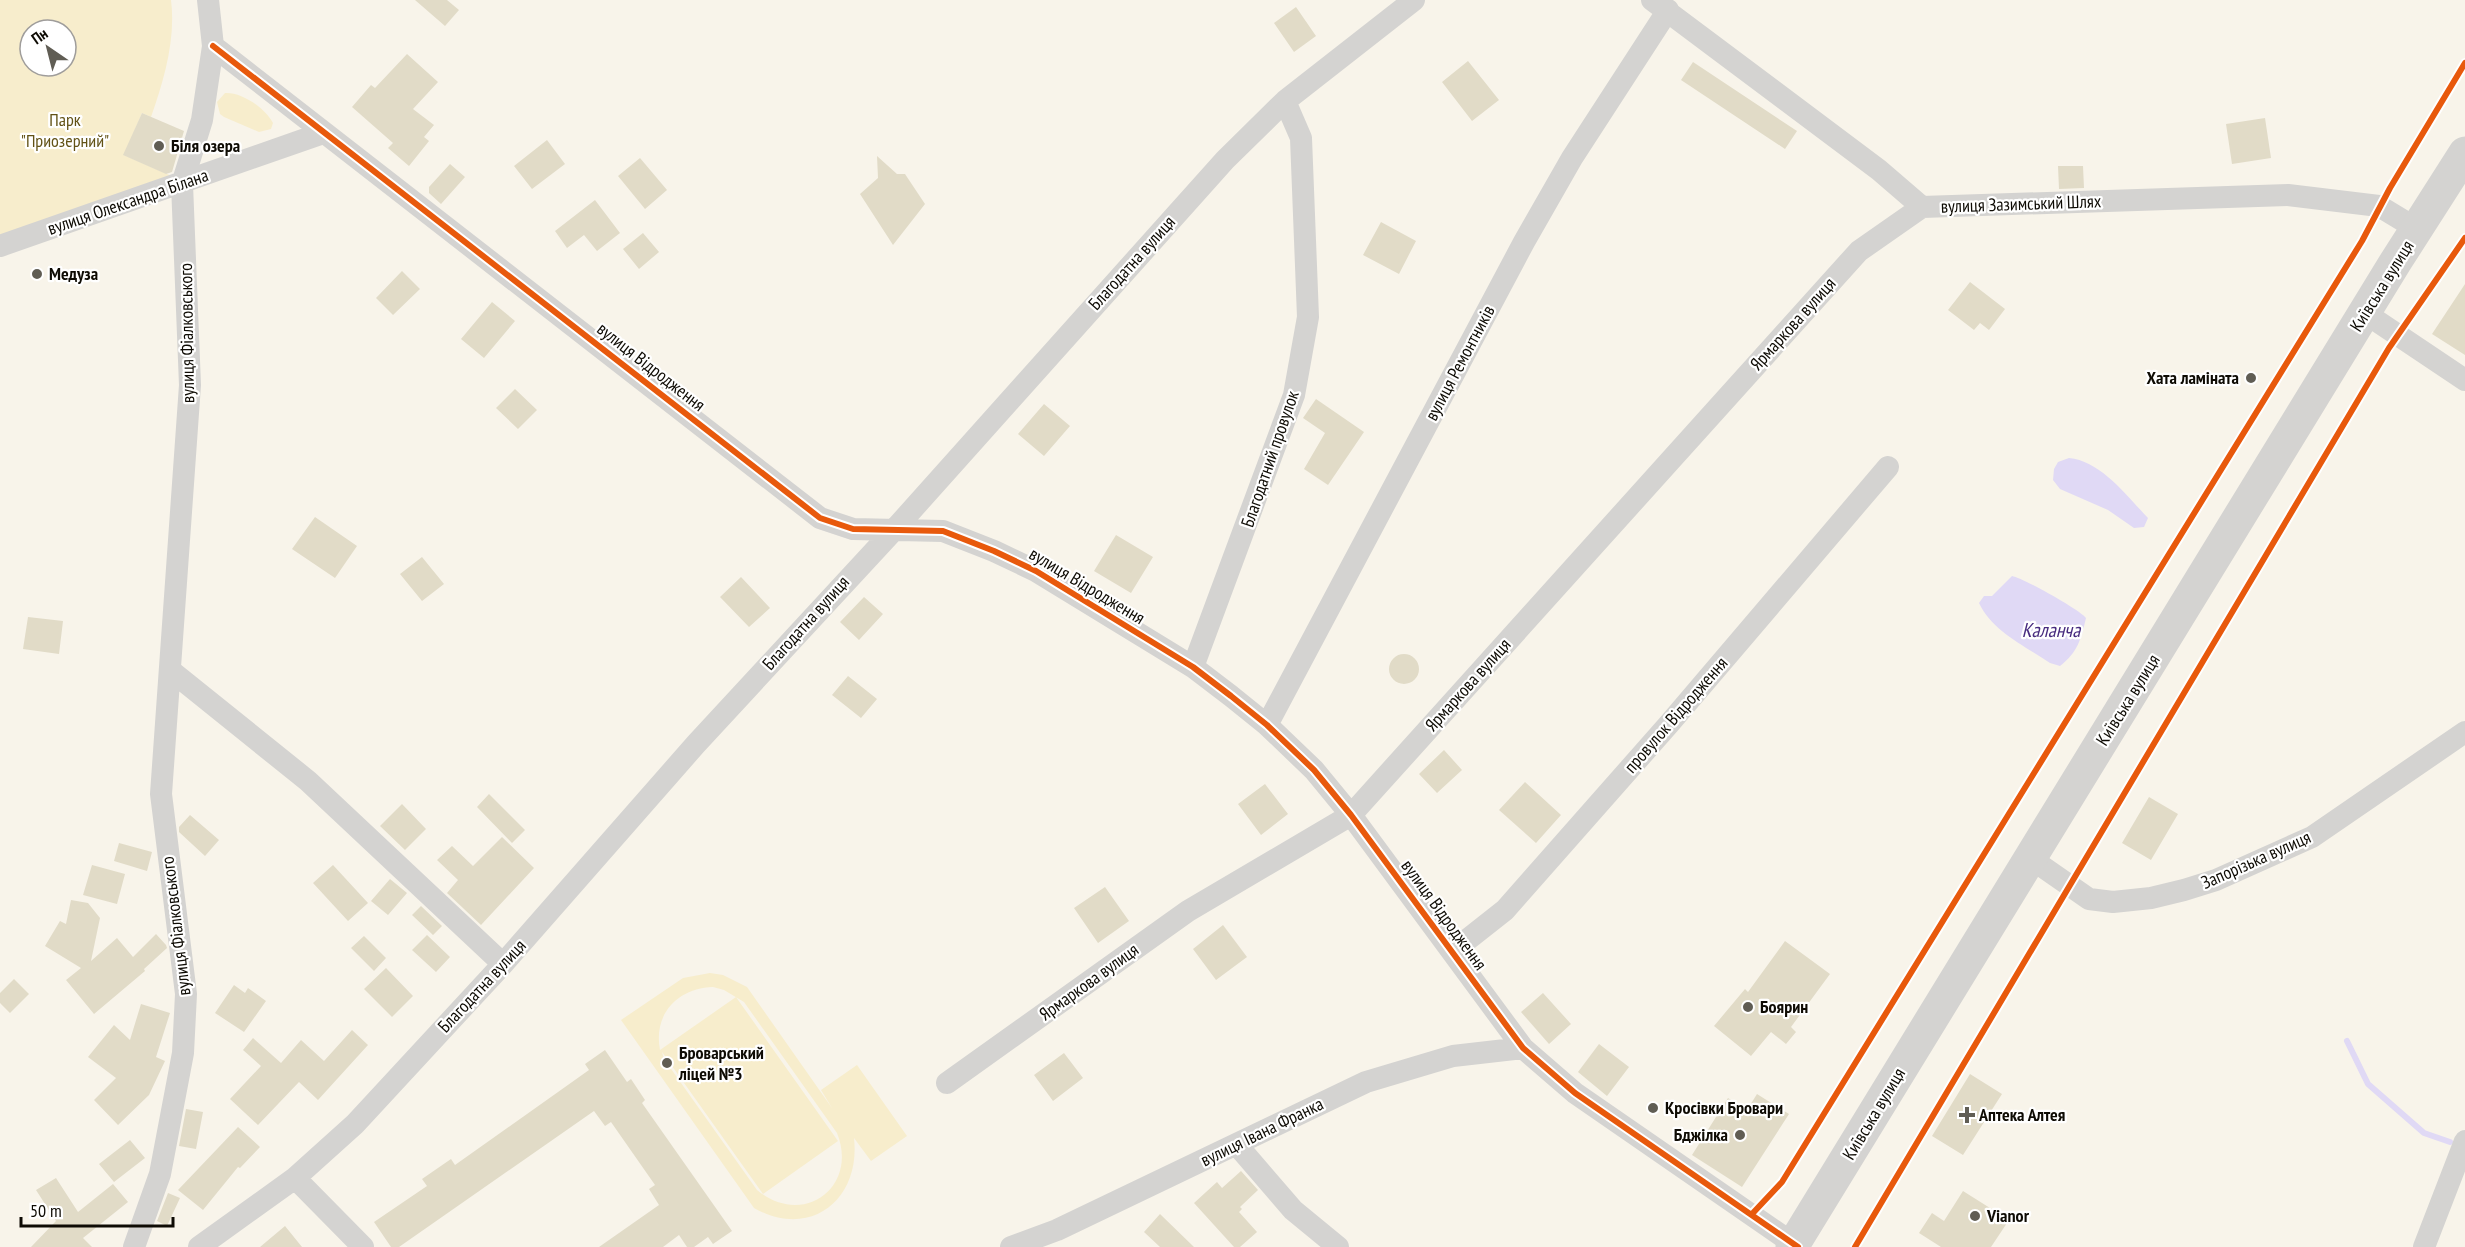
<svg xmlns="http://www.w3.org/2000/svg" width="2465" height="1247" font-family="'PT Sans Narrow',sans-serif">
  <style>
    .green { fill: #f7edcc; fill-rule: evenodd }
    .water { fill: #e0d9f5 }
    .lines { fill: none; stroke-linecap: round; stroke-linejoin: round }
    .stream { stroke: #e0d9f5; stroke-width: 6 }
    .building { fill: #e1dbc7 }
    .minor { stroke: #d4d3d1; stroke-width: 22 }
    .primary { stroke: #d4d3d1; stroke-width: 33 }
    .cycleway-casing { stroke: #fff; stroke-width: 10 }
    .cycleway { stroke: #e8590c; stroke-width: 6 }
    .poi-dot { fill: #605d54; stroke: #fff; stroke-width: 2 }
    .labels { text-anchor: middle; stroke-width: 4.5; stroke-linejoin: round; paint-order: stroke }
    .park-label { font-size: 18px; fill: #625216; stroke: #fff }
    .poi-label { font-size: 18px; font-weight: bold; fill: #0e0b04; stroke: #fff; text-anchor: start }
    .street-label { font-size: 18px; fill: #0e0b04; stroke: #fff }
    .water-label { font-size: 20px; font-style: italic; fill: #482c7f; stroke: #fff }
  </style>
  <rect width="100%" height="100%" fill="#f8f4ea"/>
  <!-- green -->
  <path class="green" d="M0 0H171C176 39 164 80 151 117L142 113 124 155 176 178 0 241ZM30 30H66V66H30Z
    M225 93C242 92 265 108 273 123L271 129 259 132 224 117 220 114 217 102Z
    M710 973 723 975 747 987 832 1108 821 1090 857 1065 907 1136 871 1161 854 1138C861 1199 811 1240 754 1208L621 1020 683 978ZM713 987 724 990 744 1002 837 1133C859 1188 802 1228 757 1190L664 1059 662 1052 763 1194 838 1141 736 997 660 1050C653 1014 678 988 713 987Z"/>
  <!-- water -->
  <path class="water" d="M2069 458C2101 461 2127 496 2148 518L2144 527 2134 528 2108 510 2060 489 2053 480 2054 469 2058 462Z
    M2012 576C2023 578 2080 610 2086 618 2081 639 2078 652 2060 666L2050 663C2025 646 1992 631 1979 603L1984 596H1992Z"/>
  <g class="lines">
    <!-- stream -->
    <path class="stream" d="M2347 1041 2368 1084 2424 1133 2450 1142"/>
  </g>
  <!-- building -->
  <path class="building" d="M415 0H447L459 10 445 26Z
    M1296 7 1316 36 1294 52 1274 23Z
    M407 54 438 82 413 109 434 125 424 137 429 141 409 166 388 148 393 143 352 107 371 85 375 88Z
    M1468 61 1499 100 1472 121 1442 82Z
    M1693 62 1797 131 1785 149 1681 80Z
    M142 113 184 131 172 172 166 174 123 155Z
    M2265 118 2271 158 2232 164 2226 124Z
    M547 140 565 164 532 189 514 166Z
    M877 156 897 174H905L925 204 893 245 860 194 878 178Z
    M640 158 667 190 645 209 618 176Z
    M450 164 465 177 441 204 429 193V187Z
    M2058 166H2083L2084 188 2059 189Z
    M595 200 620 233 597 251 584 235 567 248 555 231Z
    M1381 222 1416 241 1399 274 1363 255Z
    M643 233 659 252 639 269 623 249Z
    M402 271 420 289 393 315 376 298Z
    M1970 282 2005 309 1989 330 1980 323 1974 330 1948 310Z
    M2465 284V355L2432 334Z
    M492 302 515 321 484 358 461 339Z
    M515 389 537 410 518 429 496 408Z
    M1316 399 1364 432 1328 485 1304 469 1325 433 1303 418Z
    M1044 404 1070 426 1044 456 1018 434Z
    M315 517 357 546 335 578 292 549Z
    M1116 535 1153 557 1131 593 1094 571Z
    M422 557 444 584 422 601 400 574Z
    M741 577 770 608 749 627 720 597Z
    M864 597 883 614 859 640 840 622Z
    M28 617 63 621 59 654 23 649Z
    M1389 669a15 15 0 1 1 30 0a15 15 0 1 1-30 0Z
    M848 676 877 699 861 718 832 695Z
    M1444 750 1462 770 1437 793 1419 774Z
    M1525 782 1561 815 1536 843 1499 810Z
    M1265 784 1288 814 1261 835 1238 804Z
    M489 794 525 830 512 843 477 807Z
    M2149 797 2178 814 2151 860 2122 843Z
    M402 804 426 829 405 850 380 826Z
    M190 815 219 840 205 856 179 832V827Z
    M502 837 534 868 481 925 447 893 458 880 437 860 452 846 473 866Z
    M119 843 152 852 147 871 114 861Z
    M92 865 125 874 117 904 83 895Z
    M333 865 368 903 348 921 313 883Z
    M390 879 407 893 388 915 371 901Z
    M1105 887 1129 921 1098 943 1074 908Z
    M71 900 88 903 100 918 91 961 117 938 133 957 156 934 166 945 167 948 144 969 145 971 94 1014 66 980 81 968 45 946 60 921 66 924Z
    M421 906 442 926 433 935 412 915Z
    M1223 925 1247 957 1216 980 1193 949Z
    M427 935 450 957 436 972 412 950Z
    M364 936 386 958 374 971 351 948Z
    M1785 941 1830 974 1791 1027 1796 1032 1786 1044 1771 1032 1751 1056 1714 1026 1745 989 1748 992Z
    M386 968 413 996 392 1017 364 989Z
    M14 979 29 994 10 1013 0 1003V993Z
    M234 985 245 993 248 988 266 1001 244 1032 215 1013Z
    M1543 993 1571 1024 1549 1044 1521 1012Z
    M141 1004 170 1013 156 1057 165 1061 149 1095 118 1125 94 1100 116 1078 88 1057 114 1025 130 1040Z
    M352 1030 368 1045 318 1100 299 1082 258 1125 230 1099 261 1066 243 1050 253 1038 281 1063 301 1040 324 1061Z
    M1599 1044 1629 1067 1607 1096 1578 1072Z
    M605 1050 627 1082 631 1079 645 1100 642 1103 732 1231 713 1244 708 1237 694 1247H687L679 1235 663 1247H599L659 1205 649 1189 655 1185 611 1122 605 1126 594 1111 399 1247H391L374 1222 427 1186 422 1179 451 1159 455 1165 589 1070 585 1064Z
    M1064 1053 1083 1078 1053 1101 1034 1075Z
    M1970 1074 2002 1094 1963 1155 1932 1136Z
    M1757 1094 1789 1114 1742 1187 1692 1155 1728 1098 1747 1110Z
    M186 1109 203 1112 196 1149 179 1146Z
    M238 1127 260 1147 240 1168 238 1167 203 1210 178 1190Z
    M130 1140 145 1158 114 1182 99 1164Z
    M1241 1171 1258 1190 1240 1207 1242 1209 1239 1212 1257 1232 1240 1247H1234L1194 1203 1217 1182 1222 1188Z
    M56 1178 78 1212 113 1184 128 1202 83 1238 92 1247H31L56 1221 36 1190Z
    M1963 1191 2009 1220 1991 1247H1941L1919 1233 1932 1213 1944 1221Z
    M168 1193 180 1198 167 1226 157 1221Z
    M1160 1214 1194 1247H1160L1144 1232Z
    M285 1226 302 1247H260Z"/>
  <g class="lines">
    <!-- minor -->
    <path class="minor" d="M1652 0 1879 170 1922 207 2288 195 2379 206 2417 229
      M213 46 820 518 853 529 943 531 994 551 1036 571 1193 667 1231 696 1267 725 1314 770 1351 815 1523 1048 1575 1093 1798 1247
      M0 246 323 133
      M2365 313 2465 380
      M1193 667 1294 395 1308 317 1301 138 1285 101
      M170 670 308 781 503 964
      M1267 725 1524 242 1572 158 1668 10
      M2030 858 2089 899 2113 902 2151 898 2184 890 2216 880 2312 837 2465 732
      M1453 951 1505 910 1669 724 1888 467
      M947 1083 1188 911 1351 815 1859 251 1922 207
      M1237 1145 1293 1210 1338 1247
      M295 1178 363 1247
      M134 1247 160 1174 183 1053 186 994 161 794 190 385 182 184 202 120 213 46 208 0
      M199 1247 295 1178 355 1124 503 964 696 744 893 531 1225 160 1285 101 1414 0
      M1011 1247 1057 1230 1366 1082 1453 1056 1523 1048
      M2424 1247 2465 1141"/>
    <!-- primary -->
    <path class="primary" d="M1792 1247 2396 261 2465 153"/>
    <!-- cycleway casing -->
    <g class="cycleway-casing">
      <path id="cycleway" d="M213 46 820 518 853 529 943 531 994 551 1036 571 1193 667 1231 696 1267 725 1314 770 1351 815 1523 1048 1575 1093 1798 1247
        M1752 1214 1782 1182 2362 241 2390 188 2465 63
        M1855 1247 2389 348 2465 238"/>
    </g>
    <!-- cycleway -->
    <use href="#cycleway" class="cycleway"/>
  </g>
  <!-- markers -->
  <g class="poi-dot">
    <circle cx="159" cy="146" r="6"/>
    <circle cx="37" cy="274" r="6"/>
    <circle cx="2251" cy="378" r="6"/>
    <circle cx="1748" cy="1007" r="6"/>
    <circle cx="667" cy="1063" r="6"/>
    <circle cx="1653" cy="1108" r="6"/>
    <path d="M1964 1106h6v6h6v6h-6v6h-6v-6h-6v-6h6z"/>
    <circle cx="1740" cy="1135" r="6"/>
    <circle cx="1975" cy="1216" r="6"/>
  </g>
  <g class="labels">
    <!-- park labels -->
    <g class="park-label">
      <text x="65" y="126">Парк<tspan x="65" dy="21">"Приозерний"</tspan></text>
    </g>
    <!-- poi labels -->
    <g class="poi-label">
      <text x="171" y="152">Біля озера</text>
      <text x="49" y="280">Медуза</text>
      <text x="2239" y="384" text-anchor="end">Хата ламіната</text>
      <text x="1760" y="1013">Боярин</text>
      <text x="679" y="1059">Броварський<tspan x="679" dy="21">ліцей №3</tspan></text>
      <text x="1665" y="1114">Кросівки Бровари</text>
      <text x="1979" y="1121">Аптека Алтея</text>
      <text x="1728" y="1141" text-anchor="end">Бджілка</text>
      <text x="1987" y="1222">Vianor</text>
    </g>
    <!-- street labels -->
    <g class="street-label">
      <text transform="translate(128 202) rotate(-19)" y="6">вулиця Олександра Білана</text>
      <text transform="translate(2021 204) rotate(-2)" y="6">вулиця Зазимський Шлях</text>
      <text transform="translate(1132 263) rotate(-48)" y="6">Благодатна вулиця</text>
      <text transform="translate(2382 286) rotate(-58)" y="6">Київська вулиця</text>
      <text transform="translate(1793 324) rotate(-48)" y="6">Ярмаркова вулиця</text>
      <text transform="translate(187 333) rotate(-91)" y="6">вулиця Фіалковського</text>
      <text transform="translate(1460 363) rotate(-62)" y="6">вулиця Ремонтників</text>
      <text transform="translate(651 367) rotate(38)" y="6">вулиця Відродження</text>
      <text transform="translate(1270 459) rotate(-71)" y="6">Благодатний провулок</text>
      <text transform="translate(1087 586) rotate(31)" y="6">вулиця Відродження</text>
      <text transform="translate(806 623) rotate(-48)" y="6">Благодатна вулиця</text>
      <text transform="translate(1468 685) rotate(-48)" y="6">Ярмаркова вулиця</text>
      <text transform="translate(2128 700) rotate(-58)" y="6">Київська вулиця</text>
      <text transform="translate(1676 715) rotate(-49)" y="6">провулок Відродження</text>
      <text transform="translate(2256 860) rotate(-24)" y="6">Запорізька вулиця</text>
      <text transform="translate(1444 915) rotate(54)" y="6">вулиця Відродження</text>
      <text transform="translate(176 926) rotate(-97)" y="6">вулиця Фіалковського</text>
      <text transform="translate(1089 982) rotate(-36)" y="6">Ярмаркова вулиця</text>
      <text transform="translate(482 986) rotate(-47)" y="6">Благодатна вулиця</text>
      <text transform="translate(1874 1114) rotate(-59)" y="6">Київська вулиця</text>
      <text transform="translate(1262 1132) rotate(-26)" y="6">вулиця Івана Франка</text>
    </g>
    <!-- water labels -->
    <g class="water-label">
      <text x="2051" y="637">Каланча</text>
    </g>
  </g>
  <!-- north arrow -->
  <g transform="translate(48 48) rotate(325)"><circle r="28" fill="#ffffff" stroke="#9f9d9b" stroke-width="1.5"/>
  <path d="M0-4.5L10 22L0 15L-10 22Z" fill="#605d54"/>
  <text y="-9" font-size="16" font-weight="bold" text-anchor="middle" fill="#0e0b04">Пн</text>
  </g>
  <!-- scale -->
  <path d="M21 1217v9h152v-9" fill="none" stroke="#0e0b04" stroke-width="3"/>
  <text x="30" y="1217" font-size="18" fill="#0e0b04" stroke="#ffffff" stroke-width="4.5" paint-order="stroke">50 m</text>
</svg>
